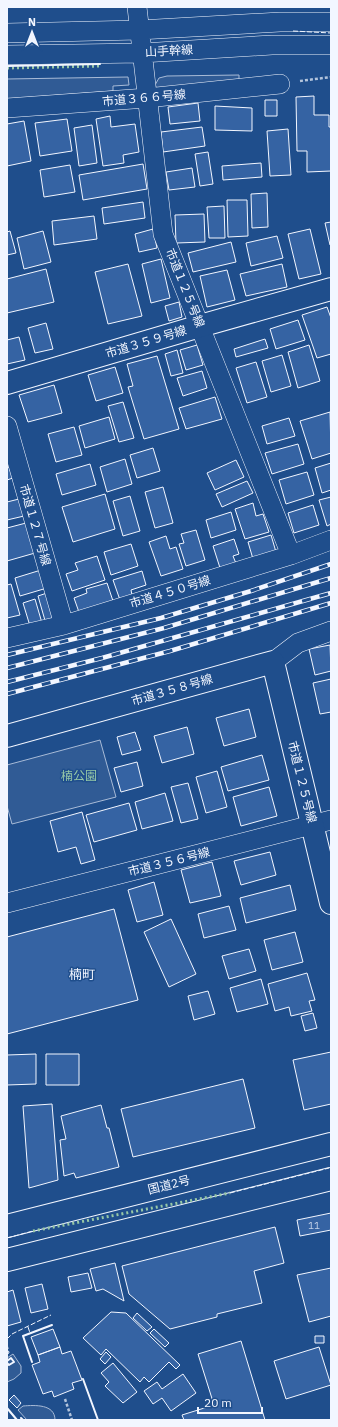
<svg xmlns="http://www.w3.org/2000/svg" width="338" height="1427" font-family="'IBM Plex Sans','Noto Sans JP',sans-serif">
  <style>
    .green { fill: #305b95; stroke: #a8bbd7 }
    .building { fill: #3563a3; stroke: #f2f6ff }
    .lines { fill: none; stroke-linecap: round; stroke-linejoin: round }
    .street-casing { stroke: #f2f6ff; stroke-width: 20 }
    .secondary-casing { stroke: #f2f6ff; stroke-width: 24 }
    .highway-casing { stroke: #f2f6ff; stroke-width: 24 }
    .path { stroke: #b3c4dc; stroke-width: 2.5; stroke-dasharray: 3 2; stroke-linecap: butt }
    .street { stroke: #1f4e8c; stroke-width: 19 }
    .secondary { stroke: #1f4e8c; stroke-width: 22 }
    .highway { stroke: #1f4e8c; stroke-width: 22 }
    .rail-casing { stroke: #f2f6ff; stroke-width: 4.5 }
    .rail { stroke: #1f4e8c; stroke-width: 3; stroke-dasharray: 9; stroke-linecap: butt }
    .hedge { stroke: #97c8a6; stroke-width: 3; stroke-dasharray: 2 3; stroke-linecap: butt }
    .fence { stroke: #f2f6ff; stroke-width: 1; stroke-dasharray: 5 2; stroke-linecap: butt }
    .wall { stroke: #f2f6ff; stroke-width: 2 }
    .labels { text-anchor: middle; stroke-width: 3; stroke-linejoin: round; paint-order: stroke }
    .number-label { font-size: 10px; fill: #c3d1e8 }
    .street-label { font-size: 12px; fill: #f2f6ff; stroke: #1f4e8c }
    .park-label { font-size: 12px; fill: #97c8a6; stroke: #1f4e8c }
    .neighbourhood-label { font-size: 13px; fill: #f2f6ff; stroke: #1f4e8c }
  </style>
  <rect width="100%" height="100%" fill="#1f4e8c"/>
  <!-- green -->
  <path class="green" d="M239 75V81L157 89 155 85 159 78 167 76Z
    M128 77 129 85 113 86V91L7 99V79Z
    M100 740 116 797 12 824 7 806V765Z
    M13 1354 21 1366V1373L14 1379 7 1382V1358Z
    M23 1406C35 1405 55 1404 55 1420H27L18 1410Z"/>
  <!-- building -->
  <path class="building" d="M314 96V115H329V127H331V171L307 172V151H297L296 97Z
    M265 100H277V116H265Z
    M198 103 200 121 170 124 168 107Z
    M215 106 252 108V131L215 130Z
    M110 116 111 127 135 124 139 152 123 155 124 163 103 166 96 119Z
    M67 119 72 151 40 156 35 123Z
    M24 121 31 161 7 166V124Z
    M92 125 97 163 79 166 74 128Z
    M202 127 205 146 163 152 161 132Z
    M288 129 291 175 270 176 267 131Z
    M208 152 213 184 200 186 195 154Z
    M261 163 262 177 223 180 222 166Z
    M143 164 147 189 83 200 79 175Z
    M70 165 75 192 44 197 40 170Z
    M192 168 195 187 169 190 166 172Z
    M267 193 268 227 252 228 251 194Z
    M227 200H247L248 236 228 237Z
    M143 202 145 218 104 224 102 208Z
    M224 206 225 238H209L207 207Z
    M204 214 205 242 176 243 175 215Z
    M94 216 97 239 54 245 52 221Z
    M331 222V245H330L325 223Z
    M153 229 157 248 139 252 135 234Z
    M310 229 321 274 299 279 288 234Z
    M10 231 16 253 7 255V232Z
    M43 231 51 262 24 269 17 238Z
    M277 236 283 258 251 266 246 243Z
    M231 242 236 262 193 272 188 253Z
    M161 259 170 298 151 303 142 264Z
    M128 264 142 316 108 324 95 272Z
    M282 264 287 287 246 296 240 274Z
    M46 269 54 302 7 313V279Z
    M227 270 235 300 207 307 200 276Z
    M179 302 182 317 169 321 165 306Z
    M327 307 331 318V354L317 358 302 315Z
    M298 320 305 340 276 349 270 329Z
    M46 323 53 349 35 353 28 328Z
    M19 337 25 360 7 364V340Z
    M265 339 268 348 236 357 234 349Z
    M197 345 203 365 186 370 180 350Z
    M309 345 320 381 298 388 288 352Z
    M177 350 183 373 171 376 165 354Z
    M282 355 291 386 271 392 262 361Z
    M157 356 179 429 144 439 128 387 133 386 127 364Z
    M256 362 267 397 247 403 236 368Z
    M115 367 123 393 96 401 88 375Z
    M202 371 207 388 183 396 177 378Z
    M54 385 62 413 28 422 19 395Z
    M215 397 222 419 186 429 179 408Z
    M123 402 134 438 119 442 108 406Z
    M330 412 331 453 312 459 300 421Z
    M109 417 115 439 85 448 79 426Z
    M289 418 295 436 267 444 262 426Z
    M74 427 82 455 56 462 48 434Z
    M298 444 304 464 272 474 265 453Z
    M153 448 160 471 137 478 130 455Z
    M125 459 132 484 107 492 100 467Z
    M236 460 244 477 215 490 207 473Z
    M331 463V490L322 493 315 468Z
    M90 464 96 485 62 495 56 474Z
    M7 467H9L13 478 7 480Z
    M307 472 314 495 286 504 279 480Z
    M247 481 253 493 222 507 216 494Z
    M163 487 173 523 155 528 145 492Z
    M105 494 115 529 73 542 62 507Z
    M130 496 140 531 123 536 113 501Z
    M331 497V524L327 526 319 500Z
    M19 499 24 516 7 520V502Z
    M253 503 256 516 263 514 269 532 245 539 235 509Z
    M313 505 319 525 294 533 288 513Z
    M231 512 236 530 211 538 206 520Z
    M26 523 35 553 7 561V528Z
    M196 530 205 560 186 566 179 544 184 543 181 534Z
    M271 535 276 552 253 559 248 542Z
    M166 536 170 549 176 547 183 569 161 576 149 542Z
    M234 539 239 554 233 556 237 566 221 571 213 546Z
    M131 544 138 566 111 575 104 552Z
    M97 556 105 580 72 591 66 574 78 570 75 563Z
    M41 570 47 588 20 596 15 578Z
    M142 571 146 585 131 590 132 595 120 600 113 580Z
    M107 583 114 604 80 615 74 598 87 593 86 589Z
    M11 584 20 615 7 618V585Z
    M50 592 58 621 46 624 38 596Z
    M35 599 42 623 30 626 23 603Z
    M330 645 331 671 315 675 309 649Z
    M331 679V712L320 714 313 683Z
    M249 709 256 737 224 746 216 718Z
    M187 727 194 754 162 763 154 736Z
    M135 732 141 750 122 755 117 737Z
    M262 755 269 780 228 791 221 767Z
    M137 762 143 786 121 792 114 768Z
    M217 771 227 807 206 813 196 777Z
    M188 783 198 819 181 823 171 787Z
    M269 787 277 816 241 826 233 797Z
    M165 793 173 821 142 829 135 802Z
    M129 803 137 830 94 842 86 815Z
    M82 812 95 860 81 864 76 847 58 852 50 821Z
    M270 852 276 875 241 885 234 861Z
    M212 862 221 896 190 903 181 870Z
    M154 882 163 915 137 922 128 890Z
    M290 885 296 910 246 923 240 898Z
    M229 906 236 930 204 938 198 914Z
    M114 909 138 1000 7 1034V937Z
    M171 919 196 974 169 987 144 932Z
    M295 932 303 962 272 970 264 940Z
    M249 949 256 971 229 979 222 956Z
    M307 973 315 1000 309 1001 312 1011 291 1016 289 1007 275 1011 268 984Z
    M261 979 268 1004 237 1012 230 988Z
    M208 991 215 1014 194 1020 188 996Z
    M313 1013 317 1028 305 1031 301 1016Z
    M331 1052V1104L304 1110 293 1060Z
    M36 1054V1084L7 1085V1055Z
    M46 1054H79V1085H46Z
    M243 1079 255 1128 133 1157 121 1109Z
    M52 1104 58 1180 29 1188 23 1106Z
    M101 1105 107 1128H109L119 1167 76 1178 74 1173 64 1176 60 1140 66 1139 61 1116Z
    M331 1213V1230L300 1236 297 1220Z
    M275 1227 284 1263 254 1271 262 1303 217 1314V1317L170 1329 129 1294 122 1266Z
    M115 1263 124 1301 103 1289 96 1291 90 1269Z
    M331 1268V1316L309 1322 297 1275Z
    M88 1273 92 1288 71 1292 68 1277Z
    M42 1284 48 1309 31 1313 25 1288Z
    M13 1290 21 1322 7 1326V1292Z
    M111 1312 126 1313 180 1365 176 1369 169 1362 149 1382 144 1377 140 1382 106 1349 101 1355 83 1338Z
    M137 1313 152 1327 147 1331 133 1318Z
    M53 1329 60 1347 38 1355 31 1337Z
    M154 1329 169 1343 165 1347 150 1333Z
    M315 1336H324V1343H315Z
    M241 1341 265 1420H184L182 1415 214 1405 198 1354Z
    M60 1347 62 1354 71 1351 82 1380 72 1383 74 1389 54 1397 52 1391 43 1394 32 1365 40 1362 38 1355Z
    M319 1347 331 1385 286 1399 274 1361Z
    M106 1352 111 1357 105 1364 100 1359Z
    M113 1363 137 1392 123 1403 105 1386 109 1382 101 1373Z
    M183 1374 196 1393 171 1411 162 1398 153 1404 144 1391 157 1382 162 1389Z
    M14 1395 21 1403 17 1408 9 1400Z"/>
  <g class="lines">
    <!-- street casing -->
    <g class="street-casing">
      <path id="street" d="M137 7 163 234 291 555
        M7 33 139 30 280 22H331
        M7 55 142 53 272 45H331
        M7 108 147 98 280 84
        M7 426 64 625
        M7 638 64 625 291 555 331 540
        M273 662 298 643 331 631
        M7 903 331 820"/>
    </g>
    <!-- secondary casing -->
    <g class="secondary-casing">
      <path id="secondary" d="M7 383 200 326 331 289
        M7 736 273 662 331 903"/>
    </g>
    <!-- highway casing -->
    <g class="highway-casing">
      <path id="highway" d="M7 1226 331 1144
        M7 1260 331 1179"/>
    </g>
    <!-- path -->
    <path class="path" d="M300 81 331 77
      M65 1399 72 1420"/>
    <!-- street -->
    <use href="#street" class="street"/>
    <!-- secondary -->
    <use href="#secondary" class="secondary"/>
    <!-- highway -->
    <use href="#highway" class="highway"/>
    <!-- rail casing -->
    <g class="rail-casing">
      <path id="rail" d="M7 655 161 618 251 591 331 564
        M7 668 164 628 331 578
        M7 682 102 658 331 593
        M7 694 170 651 331 603"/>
    </g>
    <!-- rail -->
    <use href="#rail" class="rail"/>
    <!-- hedge -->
    <path class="hedge" d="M7 68 100 66
      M33 1231 230 1193"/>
    <!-- fence -->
    <path class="fence" d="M293 31 331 33
      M230 1193 329 1168
      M7 1238 33 1231
      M28 1327 30 1333
      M7 1339 12 1334 51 1315
      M7 1344 9 1353 7 1354"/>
    <!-- wall -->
    <path class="wall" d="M7 66 100 64
      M7 1361 11 1358 14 1362 9 1365 7 1363
      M32 1362 23 1336 52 1325
      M83 1379 98 1420
      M7 1408 17 1420
      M21 1418 23 1420"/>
  </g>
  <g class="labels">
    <!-- number labels -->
    <g class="number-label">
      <text x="314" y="1229">11</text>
    </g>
    <!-- street labels -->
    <g class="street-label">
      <text transform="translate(169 51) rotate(-3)" y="4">山手幹線</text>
      <text transform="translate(144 98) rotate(-5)" y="4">市道３６６号線</text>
      <text transform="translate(185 288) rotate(68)" y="4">市道１２５号線</text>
      <text transform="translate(146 342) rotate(-17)" y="4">市道３５９号線</text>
      <text transform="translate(35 525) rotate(74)" y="4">市道１２７号線</text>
      <text transform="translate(170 592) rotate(-17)" y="4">市道４５０号線</text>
      <text transform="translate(172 690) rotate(-16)" y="4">市道３５８号線</text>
      <text transform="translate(302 782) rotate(76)" y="4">市道１２５号線</text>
      <text transform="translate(169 862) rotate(-14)" y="4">市道３５６号線</text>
      <text transform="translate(169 1185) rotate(-14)" y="4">国道2号</text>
    </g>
    <!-- park labels -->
    <g class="park-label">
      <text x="79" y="780">楠公園</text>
    </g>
    <!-- neighbourhood labels -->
    <g class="neighbourhood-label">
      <text x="82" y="979">楠町</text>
    </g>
  </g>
  <!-- border -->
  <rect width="338" height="1427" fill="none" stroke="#f2f6ff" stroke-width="16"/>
  <!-- north arrow -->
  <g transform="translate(32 32)" stroke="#1f4e8c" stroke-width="3" paint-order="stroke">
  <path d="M0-3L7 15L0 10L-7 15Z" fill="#f2f6ff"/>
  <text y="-6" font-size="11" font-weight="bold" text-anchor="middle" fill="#f2f6ff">N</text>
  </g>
  <!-- scale -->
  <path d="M198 1407v6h64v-6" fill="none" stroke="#f2f6ff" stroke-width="2"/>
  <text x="204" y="1407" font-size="12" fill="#f2f6ff" stroke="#1f4e8c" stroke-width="3" paint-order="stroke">20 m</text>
</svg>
